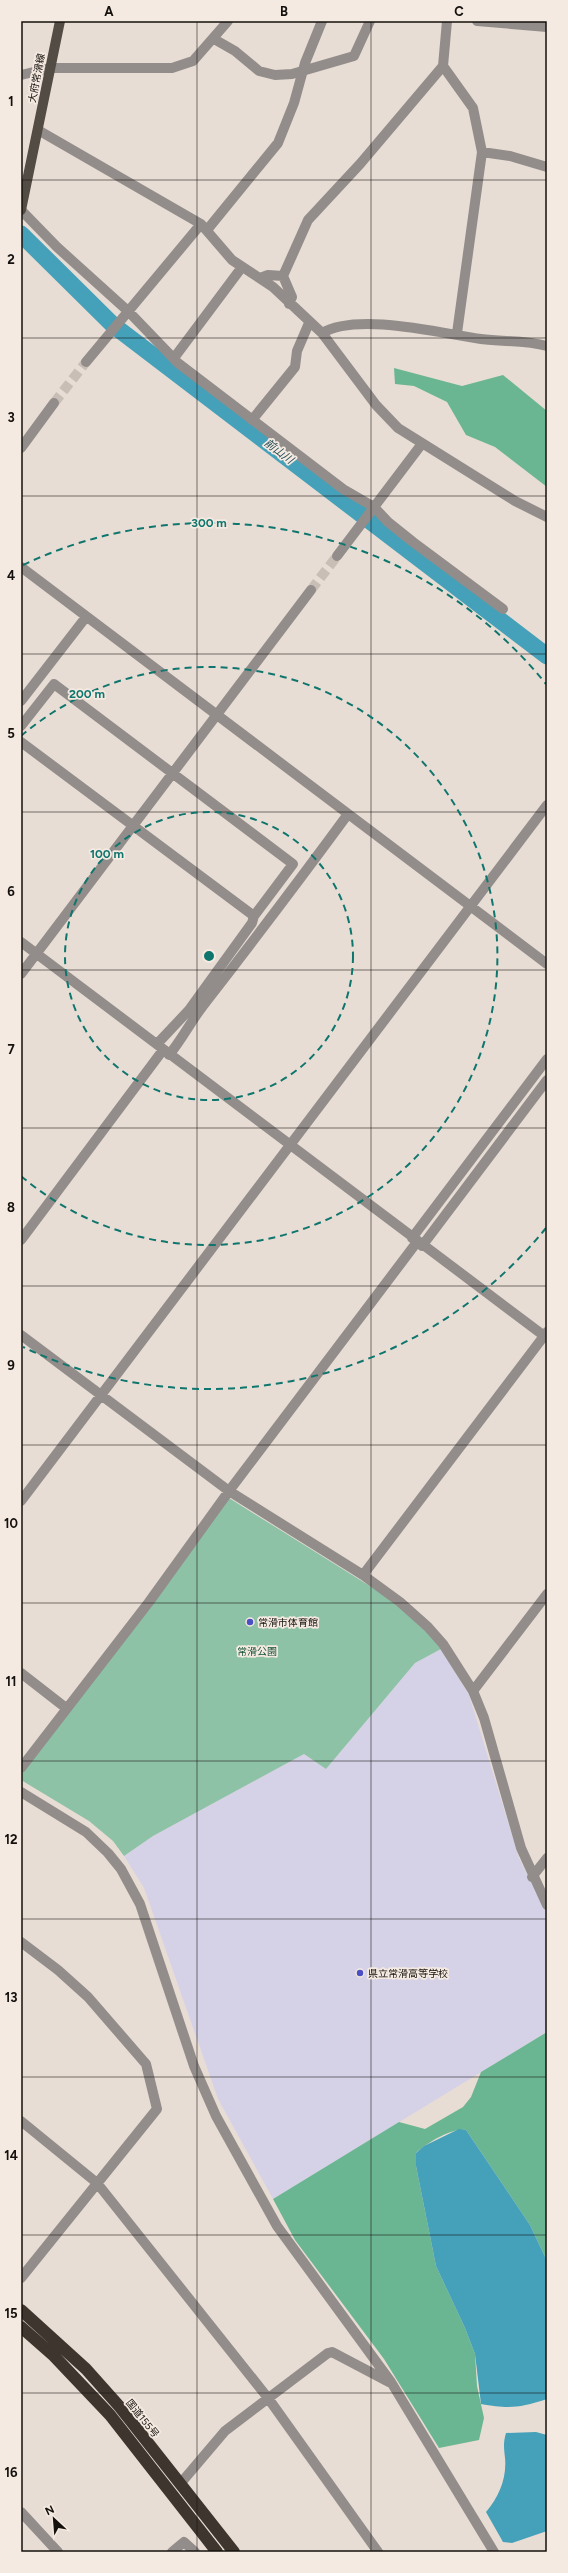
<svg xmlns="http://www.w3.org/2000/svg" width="568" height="2573" font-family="Figtree,'Noto Sans JP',sans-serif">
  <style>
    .education { fill: #d5d2e8 }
    .green { fill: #8ec2a7 }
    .forest { fill: #6bb692 }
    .water { fill: #44a1b9 }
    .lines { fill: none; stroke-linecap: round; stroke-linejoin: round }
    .river { stroke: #44a1b9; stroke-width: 17 }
    .minor-tunnel { stroke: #c8beb6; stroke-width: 10; stroke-dasharray: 10 5; stroke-linecap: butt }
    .minor { stroke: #928d8a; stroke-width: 10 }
    .major { stroke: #534c45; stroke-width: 10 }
    .highway { stroke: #3e352e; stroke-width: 12 }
    .grid { fill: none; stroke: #14100d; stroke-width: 1; stroke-opacity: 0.55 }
    .ring { fill: none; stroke: #0f766e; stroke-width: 2; stroke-dasharray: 7 5 }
    .poi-dot { fill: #4b4fc5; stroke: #f5eae1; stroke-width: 1.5 }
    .labels { text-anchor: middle; stroke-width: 3.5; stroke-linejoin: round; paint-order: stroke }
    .street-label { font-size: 10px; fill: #14100d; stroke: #f5eae1 }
    .poi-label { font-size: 10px; fill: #14100d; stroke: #f5eae1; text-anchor: start }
    .park-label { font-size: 10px; fill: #0f4d34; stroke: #f5eae1 }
    .water-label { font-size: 11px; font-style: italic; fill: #214a55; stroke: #f5eae1 }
    .centre { fill: #0f766e; stroke: #f5eae1; stroke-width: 2 }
    .ring-label { font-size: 12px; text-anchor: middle; font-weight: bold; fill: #0f766e; stroke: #f5eae1; stroke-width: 3.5; stroke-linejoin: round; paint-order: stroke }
    .neatline { fill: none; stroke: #14100d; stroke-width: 1.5 }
    .grid-label { font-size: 13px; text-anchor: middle; font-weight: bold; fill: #14100d }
  </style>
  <rect width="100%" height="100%" fill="#e8ddd4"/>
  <!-- education -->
  <path class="education" d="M441 1649 469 1695 519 1858 547 1913V2032L273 2199 218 2099 144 1888 124 1856 153 1836 304 1754 326 1769 415 1663Z"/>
  <!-- green -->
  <path class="green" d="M229 1498 397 1603 418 1620 441 1649 415 1663 326 1769 304 1754 153 1836 124 1856 113 1841 89 1821 21 1780V1775Z"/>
  <!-- forest -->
  <path class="forest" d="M394 368 462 386 503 375 547 411V487L495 447 466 435 447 402 414 386 395 384Z
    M547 2032V2261L530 2225 466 2130C451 2128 427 2143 416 2153V2166L436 2266 465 2328 475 2354 477 2386 484 2418 479 2440 439 2448 384 2359 295 2240 273 2199 399 2122 425 2129 463 2107 471 2097 481 2072Z"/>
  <!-- water -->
  <path class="water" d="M459 2129 466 2130 530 2225 547 2261V2399C519 2408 509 2409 481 2404L475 2354 465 2328 436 2266 416 2166V2153L424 2146Z
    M536 2432 547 2435V2531L512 2543 503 2542 486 2512C499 2497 507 2478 505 2458 504 2448 503 2443 506 2433Z"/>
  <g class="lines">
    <!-- river -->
    <path class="river" d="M21 234 113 325 547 656"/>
    <!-- minor-tunnel -->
    <path class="minor-tunnel" d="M54 403 86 362
      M311 590 337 556"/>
    <!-- minor -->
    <path class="minor" d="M477 21 547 27
      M214 39 235 51 259 71 275 75 292 74 354 56 370 21
      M443 66 473 108 482 152 510 156 547 167
      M21 75 50 68H172L193 61 228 21
      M38 130 201 224 232 260 273 287 322 333 376 405 398 428 515 501 547 517
      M21 210 57 247 129 312 178 363 343 489 374 507 388 522 413 542 503 609
      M207 230 278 143 294 103 305 63 322 21
      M260 278 268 275 283 276
      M289 304 292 297 283 276 308 220 360 164 443 66 447 21
      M322 333C357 312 440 333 481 339 503 342 525 340 547 346
      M457 333 482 152
      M174 358 242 267
      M86 362 201 224
      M252 420 295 367 297 351 309 323
      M21 448 54 403
      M337 556 421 445
      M21 567 547 964
      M21 701 86 617
      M21 726 54 684 293 864 254 916 252 923 189 1010 157 1044
      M21 742 254 916
      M21 942 547 1338
      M21 974 311 590
      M169 1055C183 1038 192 1019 206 1002 254 940 301 878 348 814
      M412 1238 547 1059
      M21 1240 163 1050
      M422 1246 547 1080
      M21 1335 229 1491 363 1575 400 1602 428 1627 443 1644 473 1691 484 1718 521 1848 547 1905
      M21 1501 547 805
      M363 1575 547 1332
      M21 1673 66 1708
      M473 1691 547 1594
      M21 1768 149 1602 229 1491 417 1242
      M21 1792 86 1832 108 1853 121 1869 140 1904 194 2066 216 2116 277 2226 391 2382 494 2552
      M532 1877 547 1858
      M21 1942 58 1970 88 1997 146 2064 157 2109 21 2278
      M21 2121 97 2183 268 2398 378 2552
      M180 2484 225 2431 328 2353 332 2352 389 2382
      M21 2512 58 2552
      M172 2552 184 2542 195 2552"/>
    <!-- major -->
    <path class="major" d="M21 210 60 21"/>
    <!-- highway -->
    <path class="highway" d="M21 2310 86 2369 119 2406 234 2552
      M21 2327 54 2356 110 2415 217 2552"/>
  </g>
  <!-- grid -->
  <path class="grid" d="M197 21V2552M371 21V2552M21 180H547M21 338H547M21 496H547M21 654H547M21 812H547M21 970H547M21 1128H547M21 1286H547M21 1445H547M21 1603H547M21 1761H547M21 1919H547M21 2077H547M21 2235H547M21 2393H547"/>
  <!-- distance rings -->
  <g class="ring">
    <circle cx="209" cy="956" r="144"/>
    <path d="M21 736A289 289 0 1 1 21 1176"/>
    <path d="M546 1228A433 433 0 0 1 23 1347M23 565A433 433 0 0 1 546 684"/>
  </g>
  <!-- markers -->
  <g class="poi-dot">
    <circle cx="250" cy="1622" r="4"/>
    <circle cx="360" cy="1973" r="4"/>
  </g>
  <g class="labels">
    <!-- street labels -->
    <g class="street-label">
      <text transform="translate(36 78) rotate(-79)" y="4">大府常滑線</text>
      <text transform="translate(143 2418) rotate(51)" y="4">国道155号</text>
    </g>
    <!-- poi labels -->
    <g class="poi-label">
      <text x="258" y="1626">常滑市体育館</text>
      <text x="368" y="1977">県立常滑高等学校</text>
    </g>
    <!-- park labels -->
    <g class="park-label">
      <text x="257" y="1655">常滑公園</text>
    </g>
    <!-- water labels -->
    <g class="water-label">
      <text transform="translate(279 451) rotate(37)" y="4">前山川</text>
    </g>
  </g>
  <circle cx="209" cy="956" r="6" class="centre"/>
  <g class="ring-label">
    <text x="209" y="527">300 m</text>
    <text x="87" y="698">200 m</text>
    <text x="107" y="858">100 m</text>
  </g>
  <!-- border -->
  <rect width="568" height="2573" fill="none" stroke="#f5eae1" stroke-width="44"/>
  <!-- north arrow -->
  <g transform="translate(54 2519) rotate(334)" stroke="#f5eae1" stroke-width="3" paint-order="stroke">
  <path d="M0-3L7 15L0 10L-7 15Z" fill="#14100d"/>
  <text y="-6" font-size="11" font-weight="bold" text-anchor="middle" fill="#14100d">N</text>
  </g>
  <rect x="22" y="22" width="524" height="2529" class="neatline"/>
  <g class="grid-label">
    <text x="109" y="16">A</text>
    <text x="284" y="16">B</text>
    <text x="459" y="16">C</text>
    <text x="11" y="106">1</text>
    <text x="11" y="264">2</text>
    <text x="11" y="422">3</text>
    <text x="11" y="580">4</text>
    <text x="11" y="738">5</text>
    <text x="11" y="896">6</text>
    <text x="11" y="1054">7</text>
    <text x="11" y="1212">8</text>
    <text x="11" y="1370">9</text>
    <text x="11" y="1528">10</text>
    <text x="11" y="1686">11</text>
    <text x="11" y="1844">12</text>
    <text x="11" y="2002">13</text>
    <text x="11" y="2160">14</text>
    <text x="11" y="2318">15</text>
    <text x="11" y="2477">16</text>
  </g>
</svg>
